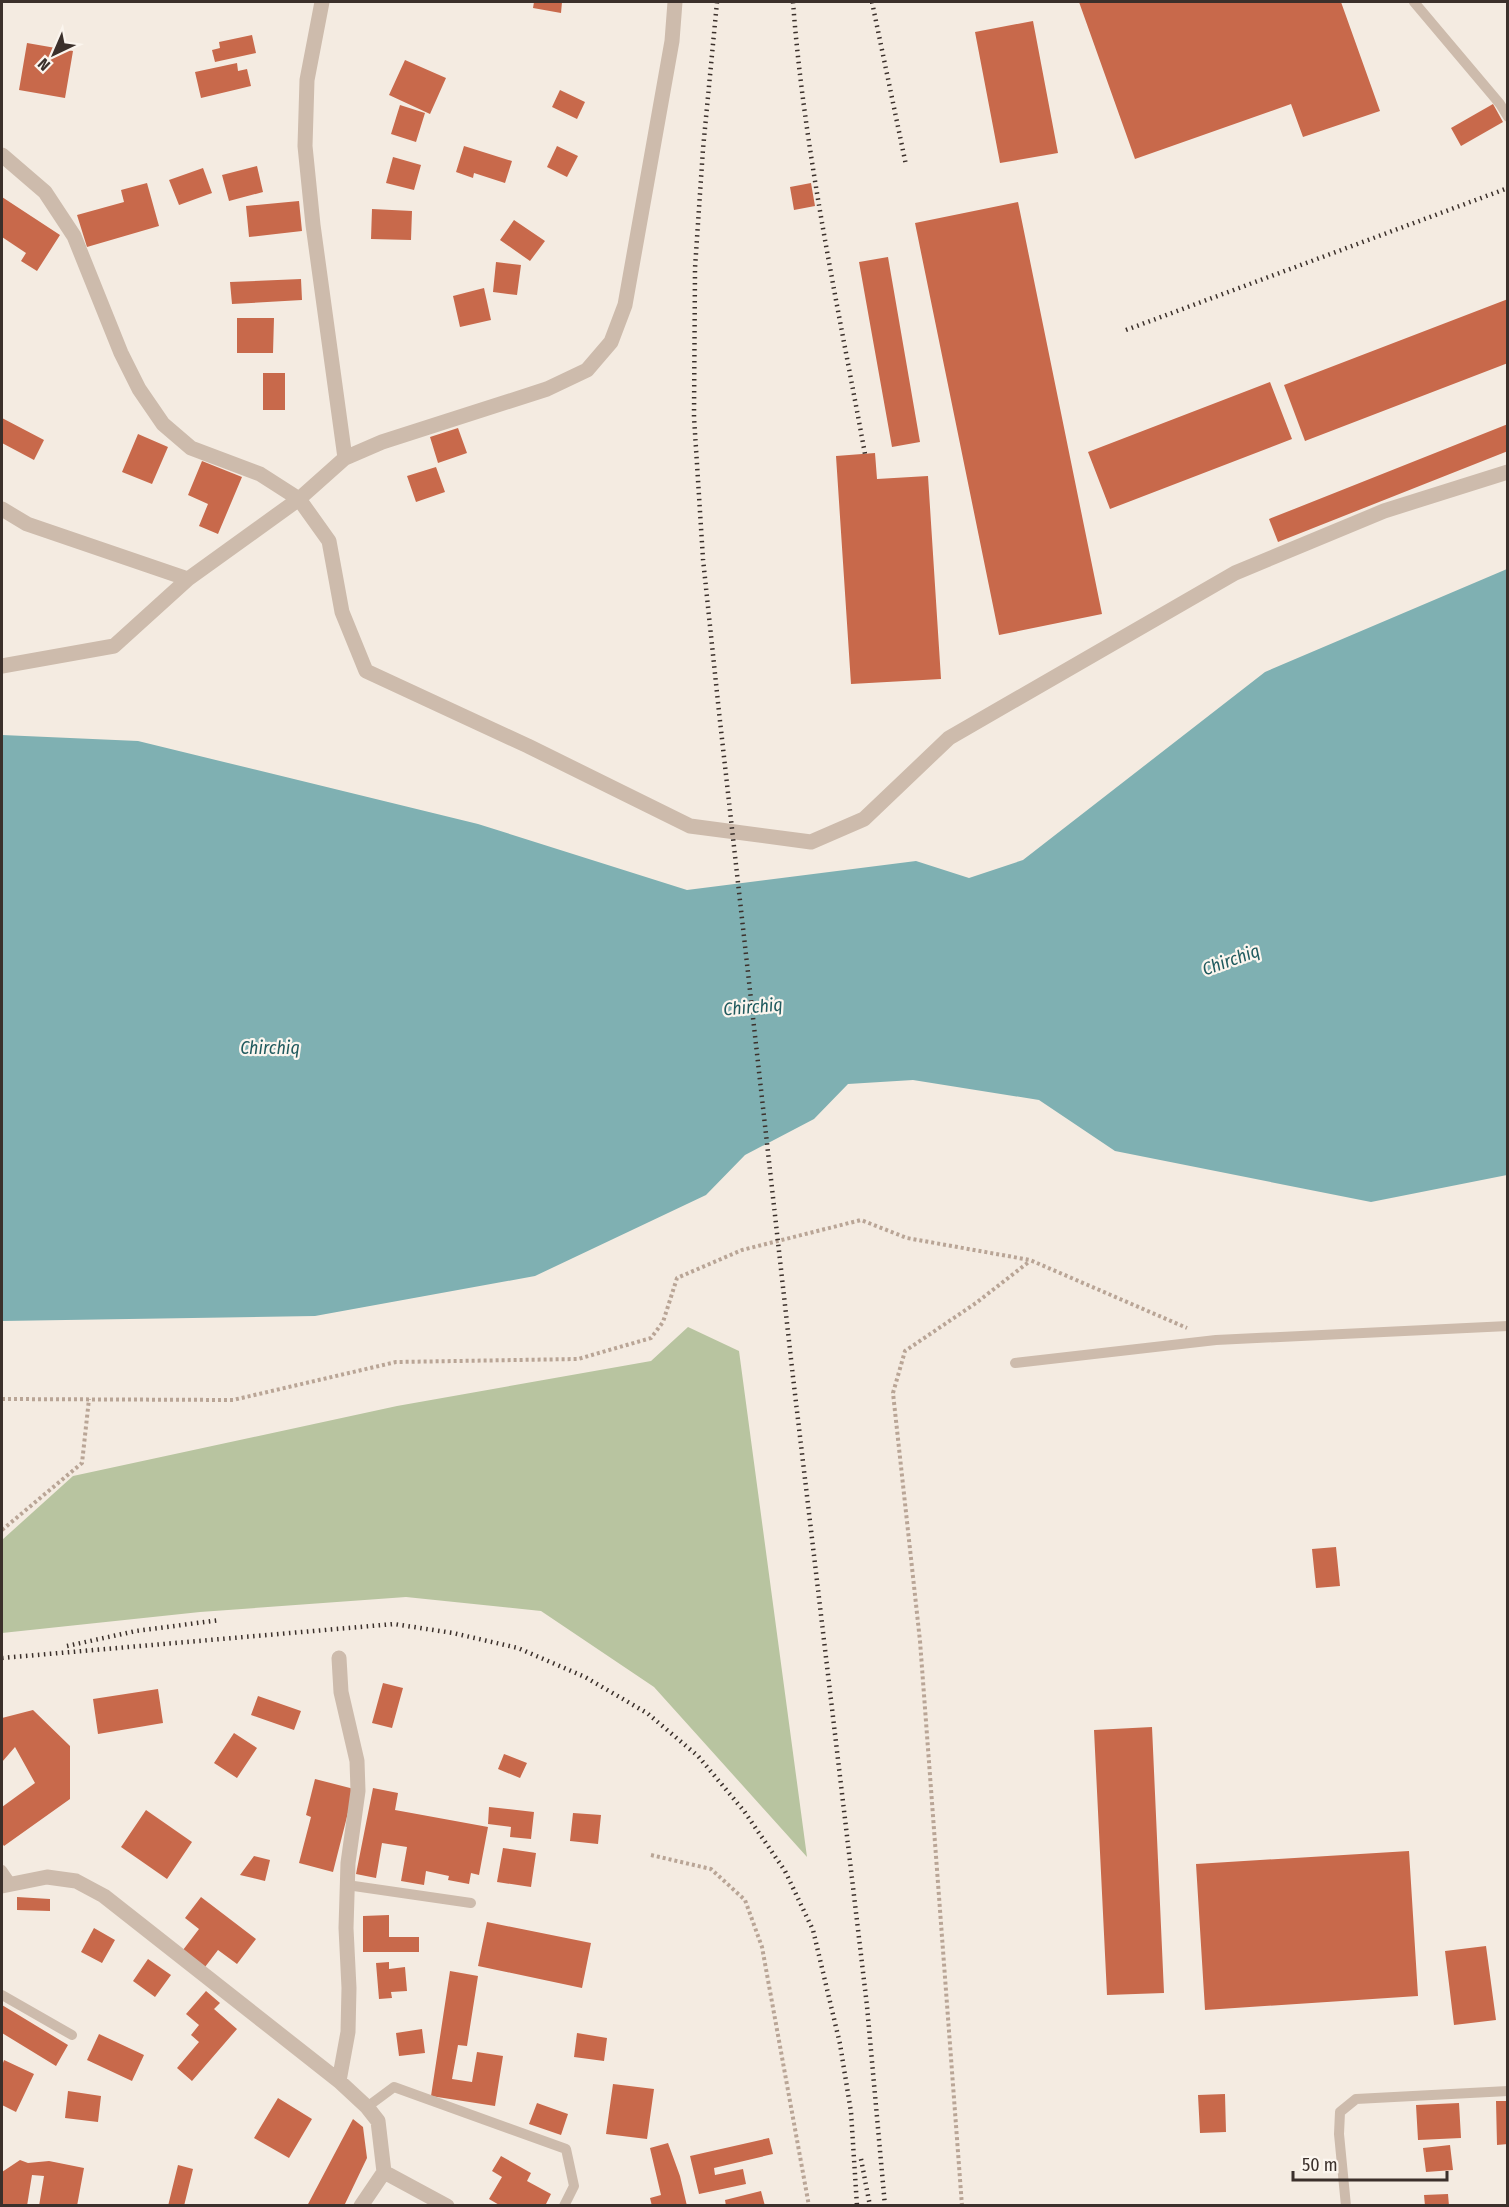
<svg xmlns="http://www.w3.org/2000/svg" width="1509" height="2207" font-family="'Fira Sans Condensed',sans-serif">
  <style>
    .green { fill: #b8c4a0 }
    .water { fill: #7fb0b2 }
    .building { fill: #c8694b }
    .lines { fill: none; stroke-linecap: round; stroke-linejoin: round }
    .path { stroke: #b9a596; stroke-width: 4; stroke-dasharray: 3 3; stroke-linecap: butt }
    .lane { stroke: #cdbbac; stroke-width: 10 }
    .street { stroke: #cdbbac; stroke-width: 15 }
    .rail { stroke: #3b302b; stroke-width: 4.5; stroke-dasharray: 1.5 4.5; stroke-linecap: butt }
    .labels { text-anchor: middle; stroke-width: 4.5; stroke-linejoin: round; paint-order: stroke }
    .water-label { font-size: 18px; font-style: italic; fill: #1f5a5e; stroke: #fbf5ee }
  </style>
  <rect width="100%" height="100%" fill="#f4ebe1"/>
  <!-- green -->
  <path class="green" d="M688 1327 739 1351 807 1857 654 1687 541 1611 406 1597 200 1612 2 1633V1540L73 1476 397 1406 651 1361Z"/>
  <!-- water -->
  <path class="water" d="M1507 569V1175L1371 1202 1115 1151 1039 1100 913 1080 848 1084 814 1119 745 1155 706 1195 535 1276 315 1316 2 1321V735L138 741 478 824 687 890 916 861 969 878 1023 860 1265 672Z"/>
  <!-- building -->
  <path class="building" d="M534 2H562L561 13 533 8Z
    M1079 2H1341L1380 111 1303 137 1291 104 1135 159Z
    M1033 21 1058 153 1000 163 975 32Z
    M252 35 256 53 215 62 212 50 220 48 219 42Z
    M27 43 73 51 65 98 19 90Z
    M405 60 446 78 430 114 389 95Z
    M237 63 238 71 247 69 251 86 201 98 195 72Z
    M560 90 585 102 577 119 552 107Z
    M1493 104 1503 122 1461 146 1451 128Z
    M400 105 425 113 416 142 391 134Z
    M464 146 512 161 505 183 474 173 473 178 456 172Z
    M557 146 578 156 567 177 547 167Z
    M393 157 421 165 414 190 386 183Z
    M257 166 263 192 229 201 222 175Z
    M203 168 212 193 179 205 169 180Z
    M147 183 159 226 87 247 77 215 124 202 121 190Z
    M811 183 815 206 794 210 790 187Z
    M2 197 60 235 37 271 21 261 26 253 2 237Z
    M299 201 302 231 249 237 246 206Z
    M1018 202 1102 614 999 635 915 223Z
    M372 209 412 211 411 240 371 239Z
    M514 220 545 241 530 261 500 240Z
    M888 257 920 442 892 447 859 262Z
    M496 262 521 265 517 295 493 292Z
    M301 279 302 300 232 304 230 282Z
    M484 288 491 320 460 327 453 296Z
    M1508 299V363L1305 441 1284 385Z
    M237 318H274L273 353H237Z
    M263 373H285V410H263Z
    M1270 382 1292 439 1110 509 1088 452Z
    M2 418 44 440 34 460 2 443Z
    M1508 424V451L1278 542 1269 519Z
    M458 428 467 453 438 463 430 437Z
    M138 434 168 447 152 484 122 472Z
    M875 453 877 479 928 476 941 679 851 684 836 456Z
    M202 461 242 477 218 534 199 526 208 504 188 495Z
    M436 467 445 492 416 502 407 476Z
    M1336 1547 1340 1586 1316 1588 1312 1549Z
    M383 1683 403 1688 392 1728 372 1723Z
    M158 1689 163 1723 98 1734 93 1699Z
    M258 1696 301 1711 294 1730 251 1715Z
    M33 1710 70 1746V1799L4 1846 2 1843V1807L35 1783 15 1747 2 1762V1718Z
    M1152 1727 1164 1993 1107 1995 1094 1730Z
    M234 1733 257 1748 237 1778 214 1763Z
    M504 1754 527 1763 520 1778 498 1769Z
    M315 1779 354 1789 333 1872 299 1863 311 1817 306 1815Z
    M373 1788 398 1793 395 1810 488 1827 479 1875 471 1873 469 1884 448 1880 449 1876 426 1871 424 1885 401 1881 407 1847 382 1843 376 1878 356 1874Z
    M489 1807 534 1812 531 1839 510 1837 511 1827 488 1824Z
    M146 1810 192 1842 167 1879 121 1847Z
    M573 1813 601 1815 598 1844 570 1841Z
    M503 1848 536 1853 531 1887 497 1882Z
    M1409 1851 1418 1996 1205 2010 1196 1864Z
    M254 1856 270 1860 265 1881 240 1875Z
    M17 1897 50 1899V1911L17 1910Z
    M201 1897 256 1939 237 1964 218 1950 205 1967 183 1950 199 1929 185 1918Z
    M389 1915V1937H419V1952H363V1916Z
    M487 1922 591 1943 582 1988 478 1966Z
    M94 1928 115 1940 102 1963 81 1952Z
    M1486 1946 1496 2020 1454 2025 1445 1951Z
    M148 1959 171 1975 155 1997 133 1981Z
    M389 1962V1969L405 1967 407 1991 391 1992 392 1998 379 1999 376 1963Z
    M450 1971 478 1976 467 2046 458 2045 452 2079 472 2082 477 2052 503 2056 495 2106 431 2096Z
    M206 1991 220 2003 214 2009 237 2029 192 2081 177 2068 199 2042 191 2035 199 2025 186 2014Z
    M2 2005 68 2045 56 2066 2 2033Z
    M422 2029 425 2053 399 2056 396 2033Z
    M577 2033 607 2038 604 2061 574 2057Z
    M99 2034 144 2055 132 2081 87 2060Z
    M4 2060 34 2074 16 2112 2 2105V2066Z
    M613 2084 654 2089 647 2139 606 2134Z
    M68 2091 101 2096 98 2122 65 2118Z
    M1225 2094 1226 2132 1200 2133 1198 2095Z
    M278 2098 312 2119 289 2158 254 2138Z
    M1496 2101H1508V2144L1497 2145Z
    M537 2103 568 2114 561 2135 529 2124Z
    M1459 2103 1461 2138 1418 2140 1416 2105Z
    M353 2119 363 2127 367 2158 344 2206H307Z
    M769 2138 773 2154 714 2168 715 2175 743 2169 746 2184 699 2194 690 2156Z
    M668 2143 680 2176 687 2206H652L650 2198 661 2195 650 2148Z
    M1450 2145 1453 2170 1426 2172 1423 2148Z
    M501 2156 531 2173 527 2181 551 2194 545 2206H501L489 2199 502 2177 492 2171Z
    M20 2160 28 2163 49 2161 84 2168 77 2206H39L44 2176 32 2175 27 2206H2V2172Z
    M178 2165 193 2169 184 2206H168Z
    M761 2191 765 2206H726L725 2200Z
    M1448 2194 1449 2206H1425L1424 2195Z"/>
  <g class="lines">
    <!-- path -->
    <path class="path" d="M2 1399 233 1400 396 1362 578 1359 651 1338 663 1322 677 1278 742 1250 861 1220 907 1238 1030 1260 1187 1328
      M2 1530 82 1463 89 1399
      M651 1855 711 1869 745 1900 762 1947 809 2206
      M962 2206 920 1641 893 1393 905 1351 976 1303 1030 1261"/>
    <!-- lane -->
    <path class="lane" d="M1414 2 1500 104 1508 117
      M1015 1363 1216 1340 1508 1326
      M2 1870 11 1883
      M347 1885 471 1903
      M2 1995 72 2035
      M367 2107 394 2087 566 2149 574 2186 564 2206
      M1346 2206 1339 2134 1340 2112 1356 2099 1508 2091"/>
    <!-- street -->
    <path class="street" d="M322 2 307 80 305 146 313 225 345 458
      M675 2 672 41 625 305 611 342 587 370 547 389 382 442 345 458 299 499 329 541 342 612 366 671 528 746 690 826 811 842 864 819 949 738 1235 573 1384 511 1508 472
      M2 155 45 192 74 236 121 353 139 389 163 424 191 448 260 474 299 499 188 579 27 524 2 509
      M2 666 114 646 188 579
      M339 1658 341 1692 357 1761 358 1791 348 1863 346 1928 349 1988 348 2032 339 2081
      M2 1886 47 1877 76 1881 104 1896 339 2081 367 2107 378 2121 384 2172 447 2206
      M361 2206 384 2172"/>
    <!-- rail -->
    <path class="rail" d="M717 2 703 149 695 268 694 417 703 559 719 712 793 1377 867 2006 885 2206
      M793 2C804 151 838 306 865 454
      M872 2 906 165
      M1126 330 1508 188
      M67 1646 136 1631 220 1620
      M2 1658 394 1624 453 1633 518 1648 585 1677 647 1713 698 1756 744 1811 785 1871 813 1930 840 2044 851 2112 857 2206
      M861 2159 870 2206"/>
  </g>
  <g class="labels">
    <!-- water labels -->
    <g class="water-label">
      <text transform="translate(1231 960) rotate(-20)" y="6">Chirchiq</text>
      <text transform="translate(753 1007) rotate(-5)" y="6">Chirchiq</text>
      <text x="270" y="1054">Chirchiq</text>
    </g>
  </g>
  <!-- border -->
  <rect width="1509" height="2207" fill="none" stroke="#3b302b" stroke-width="6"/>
  <!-- north arrow -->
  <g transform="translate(54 54) rotate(224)" stroke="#fbf5ee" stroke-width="4.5" paint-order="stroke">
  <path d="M0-4.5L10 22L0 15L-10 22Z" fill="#3b302b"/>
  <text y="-9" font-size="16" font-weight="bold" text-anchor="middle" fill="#3b302b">N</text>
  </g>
  <!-- scale -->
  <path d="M1293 2171v9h154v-9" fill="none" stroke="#3b302b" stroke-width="3"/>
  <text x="1302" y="2171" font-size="18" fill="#3b302b" stroke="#fbf5ee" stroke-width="4.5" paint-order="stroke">50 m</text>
</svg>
